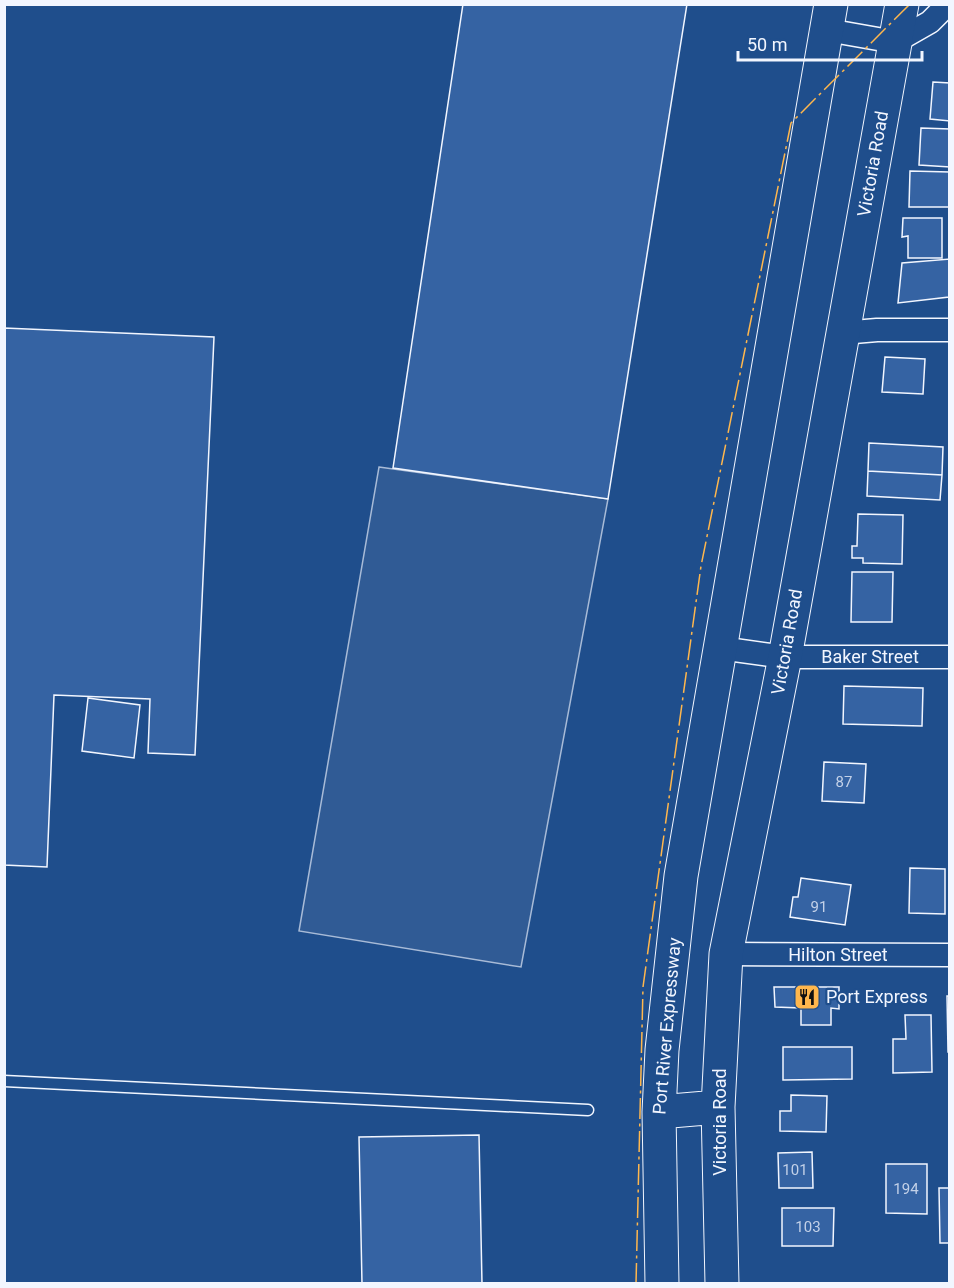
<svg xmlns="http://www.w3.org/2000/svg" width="954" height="1288" font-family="Roboto,sans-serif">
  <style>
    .parking { fill: #305b95; stroke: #a8bbd7; stroke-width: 1.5 }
    .building { fill: #3563a3; stroke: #f2f6ff; stroke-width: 1.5 }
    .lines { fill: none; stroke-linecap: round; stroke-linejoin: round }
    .service-casing { stroke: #f2f6ff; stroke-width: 13 }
    .minor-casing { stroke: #f2f6ff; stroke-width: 25 }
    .trunk-casing { stroke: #f2f6ff; stroke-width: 35 }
    .service { stroke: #1f4e8c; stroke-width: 10 }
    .minor { stroke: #1f4e8c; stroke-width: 22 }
    .trunk { stroke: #1f4e8c; stroke-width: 33 }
    .power { stroke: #ffb74d; stroke-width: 1.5; stroke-dasharray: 21 4.5 3 4.5; stroke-linecap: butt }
    .labels { text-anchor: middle; stroke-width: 4.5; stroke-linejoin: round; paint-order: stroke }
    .number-label { font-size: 15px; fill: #c3d1e8 }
    .street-label { font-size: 18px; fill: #f2f6ff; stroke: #1f4e8c }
    .poi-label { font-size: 18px; fill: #f2f6ff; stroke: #1f4e8c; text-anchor: start }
  </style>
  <rect width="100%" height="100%" fill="#1f4e8c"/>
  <!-- parking -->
  <path class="parking" d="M379 467 608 499 521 967 299 931Z"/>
  <!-- building -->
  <path class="building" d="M463 4H687L608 499 393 468Z
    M933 82 950 83V121L930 119Z
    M921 128 950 129V167L919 165Z
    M910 171 950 172 949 207H909Z
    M903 218H942V258H908V236L902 237Z
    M950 259 949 297 898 303 902 263Z
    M4 328 214 337 195 755 148 753 150 699 54 695 47 867 4 865Z
    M885 357 925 359 923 394 882 392Z
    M869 443 943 447 942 475 868 471Z
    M868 471 942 475 940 500 867 496Z
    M858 514 903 515 902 564 863 563V558H852V546H857Z
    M852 572H893L892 622H851Z
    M844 686 923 688 922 726 843 724Z
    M88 698 140 705 134 758 82 751Z
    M824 762 866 764 864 803 822 801Z
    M910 868 945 869V914L909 913Z
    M801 878 851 885 845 925 790 917 793 897H798Z
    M774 987H839V1009L831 1008V1025H801V1008L775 1007Z
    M947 996H950V1052H948Z
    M905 1015H931L932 1072 893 1073V1039H906Z
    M783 1047H852V1079L783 1080Z
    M791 1095 827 1096 826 1132 780 1131V1111H791Z
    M479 1135 482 1284H362L359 1137Z
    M812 1152 813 1188H779L778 1153Z
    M886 1164H927V1214L886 1213Z
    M939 1188H950V1243H940Z
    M782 1208H834L833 1246H782Z"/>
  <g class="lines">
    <!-- service casing -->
    <g class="service-casing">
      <path id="service" d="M4 1081 588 1110"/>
    </g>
    <!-- minor casing -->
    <g class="minor-casing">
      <path id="minor" d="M827 30 895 42 930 22 948 4
        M842 333 877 330H950
        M720 648 785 657H950
        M726 954 950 955"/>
    </g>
    <!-- trunk casing -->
    <g class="trunk-casing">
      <path id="trunk" d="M659 1112 718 1107
        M662 1284 659 1112 662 1050 681 876 831 4
        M722 1284 718 1107 726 954 785 657 902 4"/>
    </g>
    <!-- service -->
    <use href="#service" class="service"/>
    <!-- minor -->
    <use href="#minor" class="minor"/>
    <!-- trunk -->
    <use href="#trunk" class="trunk"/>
    <!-- power -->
    <path class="power" d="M636 1284 643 987 701 566 791 123 910 4"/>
  </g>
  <!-- icons -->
  <defs>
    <g id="restaurant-square" transform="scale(1.35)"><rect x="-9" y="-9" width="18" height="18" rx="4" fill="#ffb74d" stroke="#1f4e8c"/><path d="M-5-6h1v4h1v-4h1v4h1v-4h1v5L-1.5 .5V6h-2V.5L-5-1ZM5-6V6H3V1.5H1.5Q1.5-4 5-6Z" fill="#111"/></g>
  </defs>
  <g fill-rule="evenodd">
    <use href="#restaurant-square" x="807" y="997"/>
  </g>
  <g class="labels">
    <!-- number labels -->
    <g class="number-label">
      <text x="844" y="787">87</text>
      <text x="819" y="912">91</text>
      <text x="795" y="1175">101</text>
      <text x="906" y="1194">194</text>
      <text x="808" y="1232">103</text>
    </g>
    <!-- street labels -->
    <g class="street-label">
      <text transform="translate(873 164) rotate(-80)" y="6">Victoria Road</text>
      <text transform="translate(787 642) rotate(-80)" y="6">Victoria Road</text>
      <text x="870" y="663">Baker Street</text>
      <text x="838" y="961">Hilton Street</text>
      <text transform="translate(667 1026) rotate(-85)" y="6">Port River Expressway</text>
      <text transform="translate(720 1122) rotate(-90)" y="6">Victoria Road</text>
    </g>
    <!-- poi labels -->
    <g class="poi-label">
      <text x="826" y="1003">Port Express</text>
    </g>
  </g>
  <!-- border -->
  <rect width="954" height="1288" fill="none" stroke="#f2f6ff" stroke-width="12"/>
  <!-- scale -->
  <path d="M738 51v9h184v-9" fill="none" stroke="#f2f6ff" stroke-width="3"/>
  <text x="747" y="51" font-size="18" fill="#f2f6ff" stroke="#1f4e8c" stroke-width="4.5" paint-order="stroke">50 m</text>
</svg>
